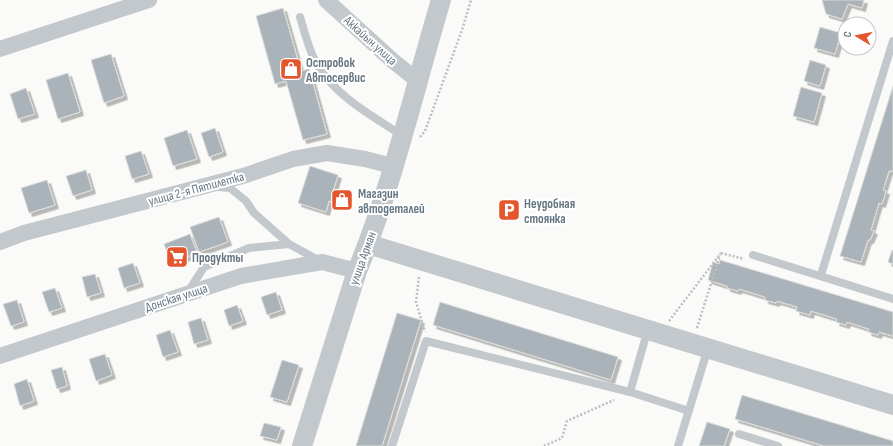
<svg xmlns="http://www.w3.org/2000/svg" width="893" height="446" font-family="'Sofia Sans Condensed',sans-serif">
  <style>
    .building { fill: #aab3b9; stroke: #dcdcda; filter: url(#shadow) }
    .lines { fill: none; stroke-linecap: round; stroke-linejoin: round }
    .path { stroke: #bbbfc2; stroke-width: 2.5; stroke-dasharray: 2 2; stroke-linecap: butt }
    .service { stroke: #c3c8cc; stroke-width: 8 }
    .minor { stroke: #c3c8cc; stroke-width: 16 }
    .tertiary { stroke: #c3c8cc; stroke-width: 20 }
    .labels { text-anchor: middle; stroke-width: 4; stroke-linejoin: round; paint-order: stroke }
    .street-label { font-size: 13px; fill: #657683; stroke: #fff }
    .poi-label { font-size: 13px; font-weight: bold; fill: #657683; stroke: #fff; text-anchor: start }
  </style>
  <defs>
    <filter id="shadow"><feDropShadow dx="3.5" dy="3.5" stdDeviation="0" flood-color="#0004"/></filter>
  </defs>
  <rect width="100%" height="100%" fill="#fafaf8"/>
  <!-- building -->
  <path class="building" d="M822 0H864L862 8 848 4 842 19 826 14Z
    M283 8 301 71 309 69 327 134 303 140 286 81 275 84 256 16Z
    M820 27 841 33 835 54 814 48Z
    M111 54 124 96 104 103 91 60Z
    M810 60 826 65 820 86 804 81Z
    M68 73 80 112 58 119 46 80Z
    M893 86V171H889L883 190 886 191 882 204 879 203 871 230 874 231 870 240H868L861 262 840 256Z
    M801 87 822 93 814 122 793 116Z
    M26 88 35 114 18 119 10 94Z
    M215 128 223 152 209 157 201 133Z
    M187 130 197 159 173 166 164 138Z
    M141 151 149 174 132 179 125 156Z
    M310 166 338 175 333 191 346 196 343 206 329 201 326 212 298 203Z
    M86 170 92 190 73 196 66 176Z
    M47 180 55 205 29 213 21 188Z
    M219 217 228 242 199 252 190 227Z
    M190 234 197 253 171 263 164 244Z
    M892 250H893V264L888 262Z
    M720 260 893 312V336L879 332 878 335 868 332 869 329 847 322 846 325 836 322 837 319 811 311 810 315 796 311 797 307 777 301 776 303 765 300V297L739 289 738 291 727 288V286L708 280 713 262 719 264Z
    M133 263 140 283 124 288 118 268Z
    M95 274 101 293 87 297 82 277Z
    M55 288 62 308 49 312 42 292Z
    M276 292 282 310 267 315 261 297Z
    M17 300 24 322 11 326 3 304Z
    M440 302 618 357 611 380 433 325Z
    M237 305 243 321 229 326 224 310Z
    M397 313 421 320 382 446H356Z
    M201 318 208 340 194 344 188 322Z
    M170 330 178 352 163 357 156 335Z
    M105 354 112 375 96 381 89 359Z
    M282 360 299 365 287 402 270 397Z
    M62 367 67 386 57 389 51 370Z
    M27 379 34 401 20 406 14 384Z
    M742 395 893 441V446H824L735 419Z
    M707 422 730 429 724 446H699Z
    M264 423 281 427 277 440 260 436Z"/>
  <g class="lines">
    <!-- path -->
    <path class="path" d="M420 137 425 131 462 30 471 0
      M721 253 744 259
      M419 277 416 302 425 332
      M669 321 721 253
      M697 328 720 255
      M544 446 562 438 567 421 614 400"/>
    <!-- service -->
    <path class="service" d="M300 17C305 33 309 52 318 66 338 98 371 115 401 135
      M218 187 230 188 246 201 254 213 289 244 320 261
      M753 255 893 299
      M821 275 893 41
      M188 292 204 267 249 248 289 244
      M630 392 689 411
      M739 434 778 446
      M392 446 426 341 630 392 648 329
      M678 446 708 348"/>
    <!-- minor -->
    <path class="minor" d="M326 0 393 61 417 80
      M0 49 149 0
      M0 242 24 233 243 176 293 159 327 153 365 159 392 166
      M0 356 241 276 322 262 357 271"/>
    <!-- tertiary -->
    <path class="tertiary" d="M368 244 893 405
      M302 446 357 271C393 184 414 90 441 0"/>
  </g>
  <!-- icons -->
  <defs>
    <g id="shop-square" transform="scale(1.15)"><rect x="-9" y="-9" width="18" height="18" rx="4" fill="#e4572e" stroke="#fff"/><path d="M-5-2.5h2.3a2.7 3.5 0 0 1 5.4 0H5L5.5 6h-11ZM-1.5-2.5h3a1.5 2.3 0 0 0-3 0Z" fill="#fff"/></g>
    <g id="parking-square" transform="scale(1.15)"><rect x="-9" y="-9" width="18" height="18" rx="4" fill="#e4572e" stroke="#fff"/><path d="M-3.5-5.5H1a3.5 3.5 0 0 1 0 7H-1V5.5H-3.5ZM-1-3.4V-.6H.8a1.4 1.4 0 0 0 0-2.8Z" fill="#fff"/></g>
    <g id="supermarket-square" transform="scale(1.15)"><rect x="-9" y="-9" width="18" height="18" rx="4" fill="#e4572e" stroke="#fff"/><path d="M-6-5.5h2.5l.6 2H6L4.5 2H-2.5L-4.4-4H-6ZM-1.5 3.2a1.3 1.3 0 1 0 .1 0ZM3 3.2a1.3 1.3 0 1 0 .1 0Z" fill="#fff"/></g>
  </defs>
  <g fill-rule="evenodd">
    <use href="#shop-square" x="291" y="69"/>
    <use href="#shop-square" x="342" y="200"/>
    <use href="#parking-square" x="509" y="210"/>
    <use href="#supermarket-square" x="177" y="257"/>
  </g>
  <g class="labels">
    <!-- street labels -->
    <g class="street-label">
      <text transform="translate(371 40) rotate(42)" y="5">Аккайын улица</text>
      <text transform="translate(196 188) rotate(-15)" y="5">улица 2-я Пятилетка</text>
      <text transform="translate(362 258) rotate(-70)" y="5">улица Арман</text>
      <text transform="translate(176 297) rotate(-18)" y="5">Донская улица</text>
    </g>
    <!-- poi labels -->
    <g class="poi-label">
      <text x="306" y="67">Островок<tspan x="306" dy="15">Автосервис</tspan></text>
      <text x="358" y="198">Магазин<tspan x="358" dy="15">автодеталей</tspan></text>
      <text x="524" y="208">Неудобная<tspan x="524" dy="15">стоянка</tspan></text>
      <text x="192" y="262">Продукты</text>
    </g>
  </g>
  <!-- north arrow -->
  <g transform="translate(857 36) rotate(280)"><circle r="19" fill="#ffffff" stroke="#c1c8cd"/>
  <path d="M0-3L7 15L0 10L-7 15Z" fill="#e4572e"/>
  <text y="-6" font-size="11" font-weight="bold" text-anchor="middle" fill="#657683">С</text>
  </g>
</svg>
